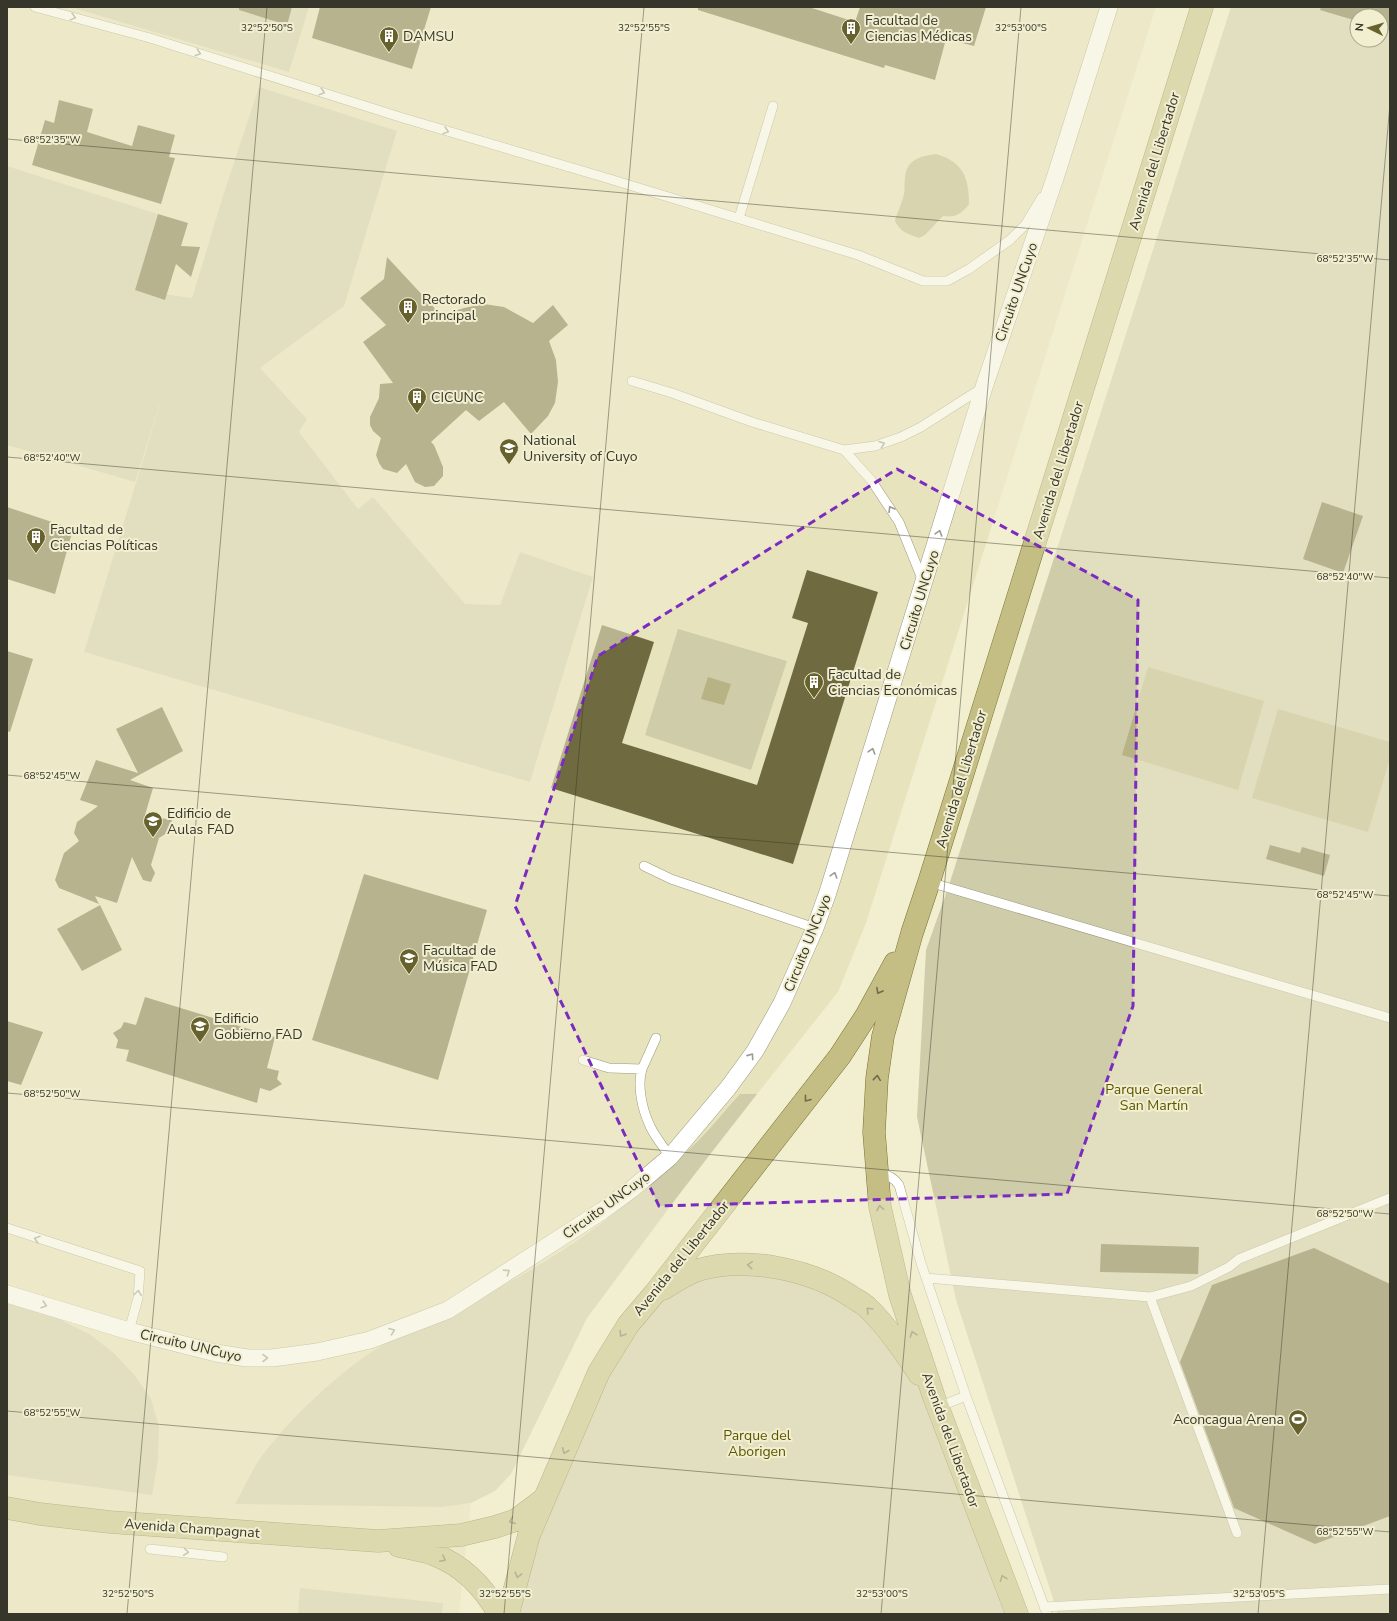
<svg xmlns="http://www.w3.org/2000/svg" width="1397" height="1621" font-family="'Nunito Sans',sans-serif">
  <style>
    .built { fill: #e7e3bd }
    .green { fill: #cfccaa; fill-rule: evenodd }
    .water { fill: #b8b385 }
    .building { fill: #6f6a3f }
    .lines { fill: none; stroke-linecap: round; stroke-linejoin: round }
    .lane-casing { stroke: #9b997c; stroke-width: 10 }
    .street-casing { stroke: #9b997c; stroke-width: 18 }
    .primary-casing { stroke: #797230; stroke-width: 23 }
    .lane { stroke: #fff; stroke-width: 9 }
    .street { stroke: #fff; stroke-width: 17 }
    .primary { stroke: #c4be85; stroke-width: 22 }
    .oneway { stroke: #9b9a94 }
    .oneway2 { stroke: #6f6c4e }
    .marked { fill: none; stroke: #7b2cbf; stroke-width: 3; stroke-dasharray: 8 5; stroke-linejoin: round }
    .ticks { fill: none; stroke: #37362a; stroke-width: 1; stroke-opacity: 0.45 }
    .labels { text-anchor: middle; stroke-width: 4; stroke-linejoin: round; paint-order: stroke }
    .poi-label { font-size: 14px; fill: #37362a; stroke: #f2efd1; text-anchor: start }
    .street-label { font-size: 14px; fill: #37362a; stroke: #f2efd1 }
    .park-label { font-size: 14px; fill: #5d5502; stroke: #f2efd1 }
    .ticks-label { font-size: 10px; text-anchor: middle; fill: #37362a; stroke: #f2efd1; stroke-width: 4; stroke-linejoin: round; paint-order: stroke }
  </style>
  <rect width="100%" height="100%" fill="#f2efd1"/>
  <!-- built -->
  <path class="built" d="M7 7H1156L866 923 838 992 715 1147 587 1318 511 1474 495 1491 471 1503 459 1614H7Z"/>
  <!-- green -->
  <path class="green" d="M70 7H309L289 72Z
    M1231 7H1390V1614H1058L956 1300 917 1117 926 950 948 888ZM1357 16H1381V40H1357Z
    M259 87 397 131 344 306 260 368 307 419 299 432 358 509 373 497 465 604 500 605 520 552 593 577 530 782 84 652 166 385 135 482 7 445V166L158 214 135 290 192 298 222 199Z
    M678 629 787 661 751 770 645 735Z
    M740 1094H757L677 1197 587 1318 511 1474 495 1491 471 1503 442 1507 235 1504C243 1490 249 1476 257 1463 284 1423 343 1367 385 1344 432 1318 481 1299 527 1272 589 1237 647 1190 698 1141 713 1126 726 1109 740 1094Z
    M717 1267 837 1287 911 1361 1017 1614H508L599 1372 655 1293Z
    M7 1302 57 1318 91 1335 115 1354 136 1377 151 1399 159 1427 158 1460 152 1495 7 1475Z
    M300 1588 443 1603 442 1614H298Z"/>
  <!-- water -->
  <path class="water" d="M936 154C963 162 969 177 969 204 962 214 955 218 943 216L925 235 919 238C908 234 900 232 895 221 897 212 902 204 904 194 905 189 904 184 905 178 906 160 920 156 936 154Z
    M1148 667 1264 701 1238 790 1122 755Z
    M708 677 731 684 724 705 701 699Z
    M1278 709 1390 742V758L1368 832 1252 798Z"/>
  <!-- building -->
  <path class="building" d="M239 7H292L287 25 239 10Z
    M320 7H431L412 69 312 38Z
    M698 7H809L855 22 860 7H986L974 46 946 39 935 80 885 65 884 68 698 10Z
    M1321 7H1390V31L1381 29V16H1357V21L1320 10Z
    M59 100 93 109 87 132 132 146 138 125 175 135 169 157 175 158 161 204 32 165 45 120 54 123Z
    M158 214 188 223 181 246 200 247 191 277 176 264 165 300 135 290Z
    M387 257 441 315 464 308 484 304 504 307 533 323 553 305 568 325 549 341 556 360 558 382 555 403 548 416 531 434 504 402 479 421 466 410 431 442 434 445 443 467V476L434 486 425 487 415 482 406 464 397 473 383 469 379 463 376 455 381 438 373 431 370 425V417L379 398 380 384 393 383 363 342 386 325 360 298 384 279Z
    M1322 502 1363 516 1343 573 1303 559Z
    M7 507 73 529 55 594 7 579Z
    M807 570 878 592 793 864 551 788 602 625 654 642 622 743 757 785 808 623 792 618Z
    M7 651 33 659 10 732 7 731Z
    M162 707 183 751 130 780 153 788 145 815 172 820 167 833 159 838 151 865 155 873 151 882 143 880 132 857 117 903 95 896 99 904 59 888 55 880 64 853 79 841 74 833 77 822 98 806 80 800 96 760 138 773 116 729Z
    M1270 845 1300 853 1302 847 1330 855 1324 876 1266 859Z
    M364 874 487 910 438 1080 312 1040Z
    M100 905 122 950 82 971 57 929Z
    M145 997 275 1037 267 1068 279 1071 277 1079 282 1084 270 1091 260 1088 257 1103 126 1061 129 1050 116 1048 118 1040 113 1033 121 1028 124 1022 136 1025Z
    M7 1021 43 1032 21 1085 7 1081Z
    M1101 1244 1199 1247 1198 1274 1100 1272Z
    M1314 1248 1390 1284V1516L1315 1544 1234 1508 1180 1362 1212 1285Z"/>
  <g class="lines">
    <!-- lane casing -->
    <g class="lane-casing">
      <path id="lane" d="M35 7 150 38 403 118 603 177 858 255 923 281H947L969 269 1010 240 1025 225 1042 197
        M739 218 773 106
        M632 381 672 393 752 422 844 450 875 446 901 437 921 427 982 388
        M844 450 871 480 899 522 923 581
        M644 866 671 879 815 928
        M929 882 1390 1018
        M583 1060 609 1068 642 1069 656 1038
        M642 1069C637 1086 642 1109 650 1126 655 1137 664 1147 670 1157
        M877 1172C886 1174 894 1177 899 1185L921 1263 966 1396 1047 1614
        M7 1228 140 1271 138 1298 129 1331
        M926 1278 1150 1297 1191 1286 1229 1267 1239 1259 1390 1198
        M1150 1297 1237 1533
        M938 1407 966 1396
        M150 1549 223 1557
        M1044 1607 1390 1589"/>
    </g>
    <!-- street casing -->
    <g class="street-casing">
      <path id="street" d="M7 1294 129 1331 216 1353 247 1358H272L317 1352 370 1340 448 1310 602 1211 632 1189 670 1157 728 1088 755 1051 782 1003 815 928 828 892 984 387 1056 175 1109 7"/>
    </g>
    <!-- primary casing -->
    <g class="primary-casing">
      <path id="primary" d="M663 1289C674 1282 686 1274 698 1270 746 1256 811 1269 852 1297 857 1300 863 1303 867 1307 885 1324 906 1353 919 1374
        M7 1508 40 1514 110 1522 378 1541 461 1535 495 1527 516 1520 544 1499
        M399 1546C410 1549 424 1550 435 1555 464 1566 484 1588 499 1614
        M508 1614 529 1535 599 1372 628 1325 655 1293 840 1056 866 1016 895 963
        M1017 1614 934 1397 900 1295 880 1207 874 1132 877 1078 883 1036 912 933 929 882 1202 7"/>
    </g>
    <!-- lane -->
    <use href="#lane" class="lane"/>
    <!-- street -->
    <use href="#street" class="street"/>
    <!-- primary -->
    <use href="#primary" class="primary"/>
  </g>
  <!-- one-way arrows -->
  <defs><path id="oneway-chevron" d="M-2-3.5L2.5 0L-2 3.5" fill="none" stroke-width="1.6" stroke-linecap="round" stroke-linejoin="round"/></defs>
  <g class="oneway">
    <use href="#oneway-chevron" transform="translate(73 17) rotate(15)"/>
    <use href="#oneway-chevron" transform="translate(198 53) rotate(18)"/>
    <use href="#oneway-chevron" transform="translate(322 92) rotate(18)"/>
    <use href="#oneway-chevron" transform="translate(446 131) rotate(17)"/>
    <use href="#oneway-chevron" transform="translate(882 444) rotate(-20)"/>
    <use href="#oneway-chevron" transform="translate(891 509) rotate(-121)"/>
    <use href="#oneway-chevron" transform="translate(939 533) rotate(-73)"/>
    <use href="#oneway-chevron" transform="translate(872 751) rotate(-73)"/>
    <use href="#oneway-chevron" transform="translate(834 875) rotate(-73)"/>
    <use href="#oneway-chevron" transform="translate(751 1056) rotate(-55)"/>
    <use href="#oneway-chevron" transform="translate(37 1239) rotate(-162)"/>
    <use href="#oneway-chevron" transform="translate(507 1272) rotate(-33)"/>
    <use href="#oneway-chevron" transform="translate(138 1293) rotate(-83)"/>
    <use href="#oneway-chevron" transform="translate(44 1305) rotate(17)"/>
    <use href="#oneway-chevron" transform="translate(392 1331) rotate(-21)"/>
    <use href="#oneway-chevron" transform="translate(265 1358)"/>
    <use href="#oneway-chevron" transform="translate(186 1552) rotate(6)"/>
  </g>
  <g class="oneway2">
    <use href="#oneway-chevron" transform="translate(879 991) rotate(119)"/>
    <use href="#oneway-chevron" transform="translate(877 1078) rotate(-84)"/>
    <use href="#oneway-chevron" transform="translate(807 1099) rotate(128)"/>
    <use href="#oneway-chevron" transform="translate(880 1208) rotate(-101)"/>
    <use href="#oneway-chevron" transform="translate(750 1265) rotate(-176)"/>
    <use href="#oneway-chevron" transform="translate(869 1310) rotate(-134)"/>
    <use href="#oneway-chevron" transform="translate(622 1334) rotate(122)"/>
    <use href="#oneway-chevron" transform="translate(913 1334) rotate(-108)"/>
    <use href="#oneway-chevron" transform="translate(565 1451) rotate(113)"/>
    <use href="#oneway-chevron" transform="translate(512 1521) rotate(157)"/>
    <use href="#oneway-chevron" transform="translate(443 1559) rotate(27)"/>
    <use href="#oneway-chevron" transform="translate(518 1575) rotate(105)"/>
    <use href="#oneway-chevron" transform="translate(1003 1578) rotate(-111)"/>
  </g>
  <!-- marked area -->
  <path d="M0 0H1397V1621H0ZM897 469 1138 600 1133 1006 1067 1194 659 1206 515 906 598 656Z" fill="#f2efd1" fill-opacity=".55" fill-rule="evenodd"/>
  <path class="marked" d="M897 469 1138 600 1133 1006 1067 1194 659 1206 515 906 598 656Z"/>
  <!-- ticks -->
  <path class="ticks" d="M7 139 1390 260M7 457 1390 578M7 775 1390 896M7 1093 1390 1214M7 1411 1390 1532M127 1614 267 7M504 1614 644 7M881 1614 1021 7M1258 1614 1390 104"/>
  <!-- icons -->
  <defs>
    <g id="building-pin" transform="scale(1)"><path d="M0 17L-7.5 6A9.5 9.5 0 1 1 7.5 6Z" fill="#66612d" stroke="#f2efd1"/><path d="M-4-6H4V6H1V3H-1V6H-4ZM-2.5-4.3h1.7v1.8h-1.7ZM.8-4.3h1.7v1.8H.8ZM-2.5-1h1.7V.8h-1.7ZM.8-1h1.7V.8H.8Z" fill="#fff"/></g>
    <g id="university-pin" transform="scale(1)"><path d="M0 17L-7.5 6A9.5 9.5 0 1 1 7.5 6Z" fill="#66612d" stroke="#f2efd1"/><path d="M0-5L7-2L0 1L-7-2ZM-4 1L0 2.5L4 1V4Q0 6-4 4Z" fill="#fff"/></g>
    <g id="stadium-pin" transform="scale(1)"><path d="M0 17L-7.5 6A9.5 9.5 0 1 1 7.5 6Z" fill="#66612d" stroke="#f2efd1"/><path d="M0-5a6.5 5 0 1 0 0 10a6.5 5 0 1 0 0-10ZM-3.5-1.8h7v3.6h-7Z" fill="#fff"/></g>
  </defs>
  <g fill-rule="evenodd">
    <use href="#building-pin" x="851" y="28"/>
    <use href="#building-pin" x="389" y="36"/>
    <use href="#building-pin" x="408" y="307"/>
    <use href="#building-pin" x="417" y="397"/>
    <use href="#university-pin" x="509" y="448"/>
    <use href="#building-pin" x="36" y="537"/>
    <use href="#building-pin" x="814" y="682"/>
    <use href="#university-pin" x="153" y="821"/>
    <use href="#university-pin" x="409" y="958"/>
    <use href="#university-pin" x="200" y="1026"/>
    <use href="#stadium-pin" x="1298" y="1419"/>
  </g>
  <g class="labels">
    <!-- poi labels -->
    <g class="poi-label">
      <text x="865" y="25">Facultad de<tspan x="865" dy="16">Ciencias Médicas</tspan></text>
      <text x="403" y="41">DAMSU</text>
      <text x="422" y="304">Rectorado<tspan x="422" dy="16">principal</tspan></text>
      <text x="431" y="402">CICUNC</text>
      <text x="523" y="445">National<tspan x="523" dy="16">University of Cuyo</tspan></text>
      <text x="50" y="534">Facultad de<tspan x="50" dy="16">Ciencias Políticas</tspan></text>
      <text x="828" y="679">Facultad de<tspan x="828" dy="16">Ciencias Económicas</tspan></text>
      <text x="167" y="818">Edificio de<tspan x="167" dy="16">Aulas FAD</tspan></text>
      <text x="423" y="955">Facultad de<tspan x="423" dy="16">Música FAD</tspan></text>
      <text x="214" y="1023">Edificio<tspan x="214" dy="16">Gobierno FAD</tspan></text>
      <text x="1284" y="1424" text-anchor="end">Aconcagua Arena</text>
    </g>
    <!-- street labels -->
    <g class="street-label">
      <text transform="translate(1154 161) rotate(-73)" y="5">Avenida del Libertador</text>
      <text transform="translate(1016 292) rotate(-71)" y="5">Circuito UNCuyo</text>
      <text transform="translate(1058 470) rotate(-73)" y="5">Avenida del Libertador</text>
      <text transform="translate(919 600) rotate(-73)" y="5">Circuito UNCuyo</text>
      <text transform="translate(961 779) rotate(-73)" y="5">Avenida del Libertador</text>
      <text transform="translate(807 943) rotate(-68)" y="5">Circuito UNCuyo</text>
      <text transform="translate(606 1205) rotate(-36)" y="5">Circuito UNCuyo</text>
      <text transform="translate(681 1258) rotate(-51)" y="5">Avenida del Libertador</text>
      <text transform="translate(191 1345) rotate(13)" y="5">Circuito UNCuyo</text>
      <text transform="translate(951 1440) rotate(70)" y="5">Avenida del Libertador</text>
      <text transform="translate(192 1528) rotate(4)" y="5">Avenida Champagnat</text>
    </g>
    <!-- park labels -->
    <g class="park-label">
      <text x="1154" y="1094">Parque General<tspan x="1154" dy="16">San Martín</tspan></text>
      <text x="757" y="1440">Parque del<tspan x="757" dy="16">Aborigen</tspan></text>
    </g>
  </g>
  <g class="ticks-label">
    <text x="267" y="31">32°52'50"S</text>
    <text x="644" y="31">32°52'55"S</text>
    <text x="1021" y="31">32°53'00"S</text>
    <text x="52" y="143">68°52'35"W</text>
    <text x="1345" y="262">68°52'35"W</text>
    <text x="52" y="461">68°52'40"W</text>
    <text x="1345" y="580">68°52'40"W</text>
    <text x="52" y="779">68°52'45"W</text>
    <text x="1345" y="898">68°52'45"W</text>
    <text x="52" y="1097">68°52'50"W</text>
    <text x="1345" y="1217">68°52'50"W</text>
    <text x="52" y="1416">68°52'55"W</text>
    <text x="1345" y="1535">68°52'55"W</text>
    <text x="128" y="1597">32°52'50"S</text>
    <text x="505" y="1597">32°52'55"S</text>
    <text x="882" y="1597">32°53'00"S</text>
    <text x="1259" y="1597">32°53'05"S</text>
  </g>
  <!-- border -->
  <rect width="1397" height="1621" fill="none" stroke="#37362a" stroke-width="16"/>
  <!-- north arrow -->
  <g transform="translate(1369 28) rotate(275)"><circle r="19" fill="#f2efd1" stroke="#a7a58e"/>
  <path d="M0-3L7 15L0 10L-7 15Z" fill="#66612d"/>
  <text y="-6" font-size="11" font-weight="bold" text-anchor="middle" fill="#37362a">N</text>
  </g>
</svg>
